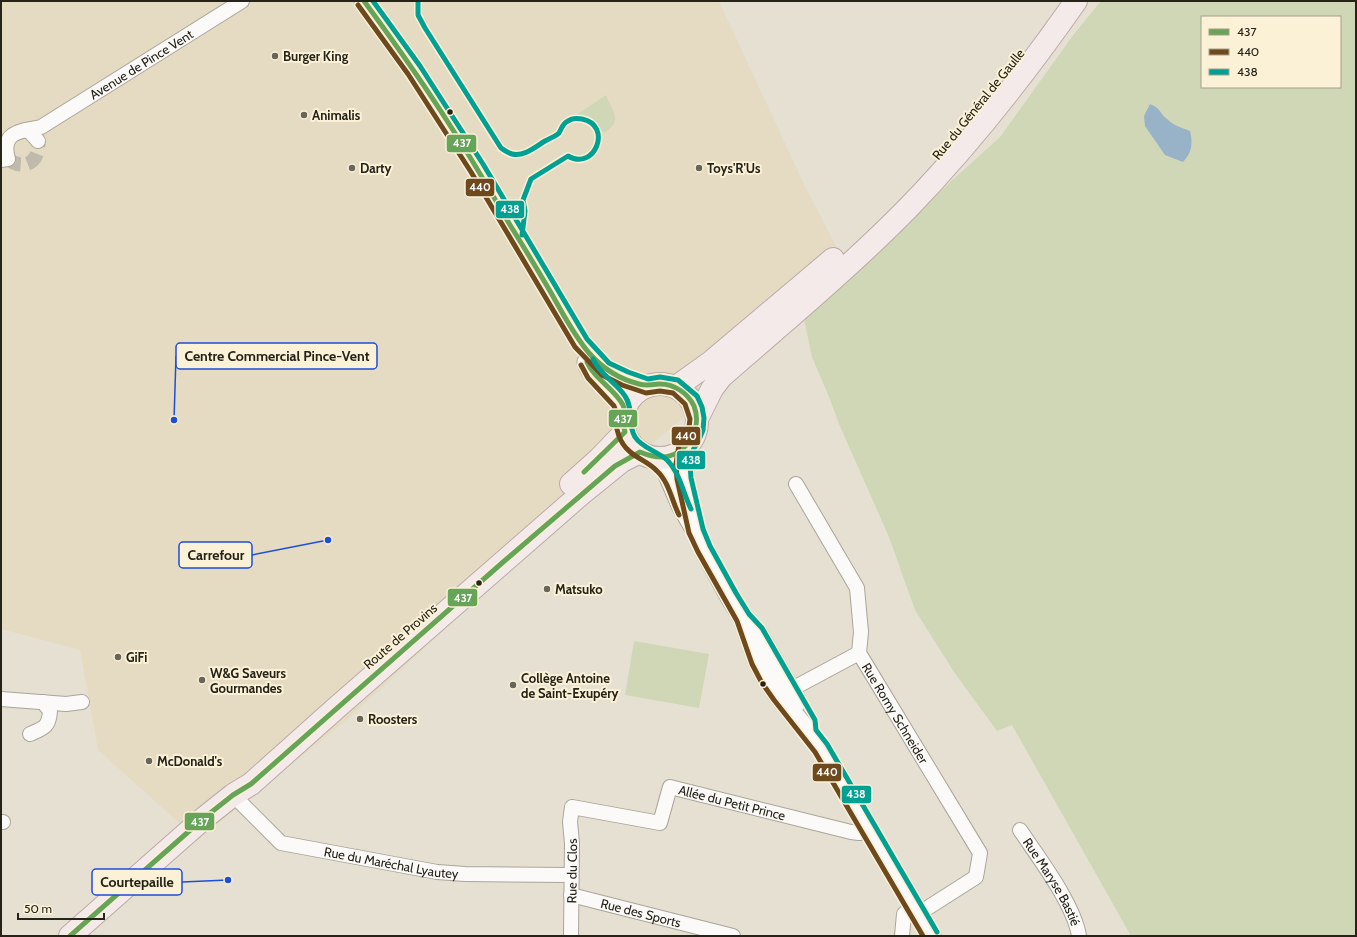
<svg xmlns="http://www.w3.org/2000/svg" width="1357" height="937" font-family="Cabin,sans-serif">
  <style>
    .built { fill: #e5dbc3 }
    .green { fill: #cfd7b6; fill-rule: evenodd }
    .water { fill: #98b2c8 }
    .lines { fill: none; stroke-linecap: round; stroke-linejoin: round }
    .street-tunnel { stroke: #c0baad; stroke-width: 14; stroke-dasharray: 14 7; stroke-linecap: butt }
    .street-casing { stroke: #aaa59a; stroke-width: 16 }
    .secondary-casing { stroke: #aaa59a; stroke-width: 21 }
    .primary-casing { stroke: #bcaaa6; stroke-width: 24 }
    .street { stroke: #fbfaf8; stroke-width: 14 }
    .secondary { stroke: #fbfaf8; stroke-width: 19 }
    .primary { stroke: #f4eaea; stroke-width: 22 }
    .bus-1-casing { stroke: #fbf1d7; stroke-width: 8 }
    .bus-2-casing { stroke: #fbf1d7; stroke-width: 8 }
    .bus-3-casing { stroke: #fbf1d7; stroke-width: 8 }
    .bus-1 { stroke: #66a458; stroke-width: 5 }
    .bus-2 { stroke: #6e491e; stroke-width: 5 }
    .bus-3 { stroke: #00a092; stroke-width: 5 }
    .poi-dot { fill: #69655a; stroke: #fbf1d7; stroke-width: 1.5 }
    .bus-dot { fill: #262319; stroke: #fbf1d7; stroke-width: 1.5 }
    .labels { text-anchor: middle; stroke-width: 4; stroke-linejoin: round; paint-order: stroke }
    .poi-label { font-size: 13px; font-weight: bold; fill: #262319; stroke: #fbf1d7; text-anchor: start }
    .street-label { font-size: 13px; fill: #262319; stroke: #fbf1d7 }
    .leader { fill: none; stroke: #1d4ed8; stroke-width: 1.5 }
    .callout-dot { fill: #1d4ed8; stroke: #fbf1d7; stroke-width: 1.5 }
    .callout { fill: #fbf1d7; stroke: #1d4ed8; stroke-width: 1.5 }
    .callout-label { font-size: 14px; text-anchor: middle; font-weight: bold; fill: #262319 }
    .line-badge { stroke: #fbf1d7; stroke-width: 1.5 }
    .badge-label { font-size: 11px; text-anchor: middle; font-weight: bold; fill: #fff }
  </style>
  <rect width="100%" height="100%" fill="#e6e0d2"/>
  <!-- built -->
  <path class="built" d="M1 1H719L804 184 850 273 804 319 622 468 521 559 350 717 198 840 98 750 80 650 1 629Z"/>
  <!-- green -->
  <path class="green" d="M1101 1H1356V936H1131L1012 725 997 731 954 672 915 610 889 537 839 424 829 397 812 357 804 319 850 273 1000 137 1074 34ZM1202 17H1340V87H1202Z
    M606 95C612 111 624 121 604 133L592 122 576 115Z
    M634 641 709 654 699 708 625 695Z"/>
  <!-- water -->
  <path class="water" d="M1150 104C1162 109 1159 113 1167 119 1173 125 1182 128 1190 131 1193 143 1192 153 1183 162L1165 155 1145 126 1144 116Z"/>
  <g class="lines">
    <!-- street-tunnel -->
    <path class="street-tunnel" d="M8 159C24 172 41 161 38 141"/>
    <!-- street casing -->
    <g class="street-casing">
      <g id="street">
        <path d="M25 130 30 132 38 141"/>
        <path id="s1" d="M1 160 8 159C0 131 22 131 41 127L242 1"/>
        <path id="s2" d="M796 484 857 588 861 632 859 653 980 853 976 877 918 914"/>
        <path d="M790 690 859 653"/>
        <path d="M1 699 66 704 82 702"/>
        <path d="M30 734C44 728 49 727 50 711L43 702"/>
        <path id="s3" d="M233 795 281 843 437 872 465 874 571 875"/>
        <path d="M1 822H3"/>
        <path id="s4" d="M1020 830C1038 857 1074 904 1079 936"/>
        <path id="s5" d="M571 895 733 936"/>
        <path id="s6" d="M571 936 572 843 570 822 572 807 660 823 670 787 851 832 859 833 870 832"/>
        <path d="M902 936 904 914 913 906"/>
      </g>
    </g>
    <!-- secondary casing -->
    <g class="secondary-casing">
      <path id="secondary" d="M364 1 414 70 477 168 581 343 605 369 625 379 647 386
        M587 362C591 376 605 384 614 394 619 399 622 405 625 411
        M686 447C682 467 684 481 688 501
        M651 456 666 470 681 505 696 531 704 549 730 597 743 618 758 661 768 680 779 696 821 748 931 936
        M758 634 797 702"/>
    </g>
    <!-- primary casing -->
    <g class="primary-casing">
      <path id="primary" d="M623 421a37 37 0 1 1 74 0a37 37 0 1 1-74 0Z
        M676 387 711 362 833 259
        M697 419 712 389 721 377C784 322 849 268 908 208 970 144 1025 74 1076 1
        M571 484 599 459 625 432
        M70 936 204 818 233 795 251 784 335 709 580 495 622 461 640 452"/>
    </g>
    <!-- street -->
    <use href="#street" class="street"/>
    <!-- secondary -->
    <use href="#secondary" class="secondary"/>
    <!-- primary -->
    <use href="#primary" class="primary"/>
    <!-- bus-1 casing -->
    <g class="bus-1-casing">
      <path id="bus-1" d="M584 472 625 432C624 428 623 424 623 420 623 414 626 411 623 405 614 388 595 380 587 362
        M70 936 204 818 233 795 251 784 502 563 615 466 640 452C647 455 654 457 662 457 686 456 703 429 694 406 688 393 673 383 658 384 651 385 646 386 639 384 619 379 603 369 589 353 573 334 562 312 550 291 537 269 524 247 510 225 491 192 472 159 451 127 424 84 394 42 364 1"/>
    </g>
    <!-- bus-2 casing -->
    <g class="bus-2-casing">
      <path id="bus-2" d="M358 5 408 74 471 172 575 347 602 375 622 385 646 393 660 391 673 393 685 404 690 419 689 427 686 436 679 445 676 464 677 479 689 533 698 552 737 621 752 664 762 683 774 700 815 752 923 936
        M581 365 588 378 614 406C617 412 615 417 616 424 617 431 619 438 623 444 631 457 647 460 657 471 669 482 672 501 679 515"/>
    </g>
    <!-- bus-3 casing -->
    <g class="bus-3-casing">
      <path id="bus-3" d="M373 1 420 66 483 164 587 339 609 363 628 372 648 379 660 377 678 380 697 396 702 407 704 418 703 430 698 442 693 450 690 464 691 478 703 529 710 546 736 593 749 614 762 628 815 720 816 730 827 744 937 932
        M418 1V15L425 28 501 148C504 150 508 153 512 154 524 157 535 147 545 141 549 139 556 136 559 133 562 128 562 124 568 121 572 118 577 118 582 119 613 125 595 172 568 156L531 179 523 200 525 211 522 235
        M593 359C600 375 616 382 625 396 634 409 627 424 635 437 642 448 657 451 667 460 680 473 683 493 691 509"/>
    </g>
    <!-- bus-1 -->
    <use href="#bus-1" class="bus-1"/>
    <!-- bus-2 -->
    <use href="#bus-2" class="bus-2"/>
    <!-- bus-3 -->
    <use href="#bus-3" class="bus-3"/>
  </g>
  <!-- markers -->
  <g class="poi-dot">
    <circle cx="275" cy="56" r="4"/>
    <circle cx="304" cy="115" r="4"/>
    <circle cx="352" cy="168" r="4"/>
    <circle cx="699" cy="168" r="4"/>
    <circle cx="547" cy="589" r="4"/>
    <circle cx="118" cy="657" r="4"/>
    <circle cx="202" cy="680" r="4"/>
    <circle cx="513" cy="685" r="4"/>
    <circle cx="360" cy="719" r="4"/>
    <circle cx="149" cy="761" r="4"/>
  </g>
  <g class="bus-dot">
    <circle cx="450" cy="112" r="3.5"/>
    <circle cx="479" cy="583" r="3.5"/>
    <circle cx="763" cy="684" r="3.5"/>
  </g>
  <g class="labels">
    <!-- poi labels -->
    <g class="poi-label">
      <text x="283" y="61">Burger King</text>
      <text x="312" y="120">Animalis</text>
      <text x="360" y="173">Darty</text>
      <text x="707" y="173">Toys'R'Us</text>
      <text x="555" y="594">Matsuko</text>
      <text x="126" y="662">GiFi</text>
      <text x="210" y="678">W&amp;G Saveurs<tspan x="210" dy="15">Gourmandes</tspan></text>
      <text x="521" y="683">Collège Antoine<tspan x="521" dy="15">de Saint-Exupéry</tspan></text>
      <text x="368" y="724">Roosters</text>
      <text x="157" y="766">McDonald's</text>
    </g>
    <!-- street labels -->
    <g class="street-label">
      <text dy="5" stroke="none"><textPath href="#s1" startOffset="181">Avenue de Pince Vent</textPath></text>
      <text transform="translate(978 104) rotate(-51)" y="5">Rue du Général de Gaulle</text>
      <text transform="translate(400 636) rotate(-41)" y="5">Route de Provins</text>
      <text dy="5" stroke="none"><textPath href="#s2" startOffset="256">Rue Romy Schneider</textPath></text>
      <text dy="5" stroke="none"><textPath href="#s6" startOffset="320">Allée du Petit Prince</textPath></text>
      <text dy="5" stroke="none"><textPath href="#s3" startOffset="180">Rue du Maréchal Lyautey</textPath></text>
      <text dy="5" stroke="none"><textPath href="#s6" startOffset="65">Rue du Clos</textPath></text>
      <text dy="5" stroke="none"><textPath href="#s4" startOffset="61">Rue Maryse Bastié</textPath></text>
      <text dy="5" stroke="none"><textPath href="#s5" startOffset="72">Rue des Sports</textPath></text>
    </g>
  </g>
  <!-- callouts -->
  <path class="leader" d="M174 420L176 356M328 540L252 555M228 880L182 882"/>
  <g class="callout-dot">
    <circle cx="174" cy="420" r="4"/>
    <circle cx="328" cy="540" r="4"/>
    <circle cx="228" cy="880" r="4"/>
  </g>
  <g class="callout">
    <rect x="176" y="343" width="201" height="26" rx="4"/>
    <rect x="179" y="542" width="73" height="26" rx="4"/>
    <rect x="92" y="869" width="90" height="26" rx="4"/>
  </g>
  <g class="callout-label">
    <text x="277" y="361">Centre Commercial Pince-Vent</text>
    <text x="216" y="560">Carrefour</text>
    <text x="137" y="887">Courtepaille</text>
  </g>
  <g class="line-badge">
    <rect x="446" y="134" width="31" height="19" rx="4" fill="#66a458"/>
    <rect x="465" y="178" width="30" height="19" rx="4" fill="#6e491e"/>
    <rect x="495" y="200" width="30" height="19" rx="4" fill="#00a092"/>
    <rect x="608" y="409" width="30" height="19" rx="4" fill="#66a458"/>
    <rect x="671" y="426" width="30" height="20" rx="4" fill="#6e491e"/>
    <rect x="676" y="450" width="30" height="20" rx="4" fill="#00a092"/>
    <rect x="447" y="588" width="31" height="19" rx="4" fill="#66a458"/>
    <rect x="812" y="763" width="30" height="19" rx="4" fill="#6e491e"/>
    <rect x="841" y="785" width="31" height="19" rx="4" fill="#00a092"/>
    <rect x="184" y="812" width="31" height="19" rx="4" fill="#66a458"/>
  </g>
  <g class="badge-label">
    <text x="462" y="147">437</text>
    <text x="480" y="191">440</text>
    <text x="510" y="213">438</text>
    <text x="623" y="423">437</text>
    <text x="686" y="440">440</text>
    <text x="691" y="464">438</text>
    <text x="463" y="602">437</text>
    <text x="827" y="776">440</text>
    <text x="856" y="798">438</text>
    <text x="200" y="826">437</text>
  </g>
  <!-- border -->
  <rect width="1357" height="937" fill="none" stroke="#262319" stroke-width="4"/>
  <!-- legend -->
  <rect x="1201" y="16" width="140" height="72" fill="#fbf1d7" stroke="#a69f8b"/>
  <rect x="1209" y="29" width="20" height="6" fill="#66a458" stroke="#a69f8b"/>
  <text x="1237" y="36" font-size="12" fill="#262319">437</text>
  <rect x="1209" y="49" width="20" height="6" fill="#6e491e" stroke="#a69f8b"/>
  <text x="1237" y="56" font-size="12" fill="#262319">440</text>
  <rect x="1209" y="69" width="20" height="6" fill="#00a092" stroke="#a69f8b"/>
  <text x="1237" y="76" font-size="12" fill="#262319">438</text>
  <!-- scale -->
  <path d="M18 913v6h86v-6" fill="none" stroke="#262319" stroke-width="2"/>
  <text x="24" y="913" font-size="12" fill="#262319" stroke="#fbf1d7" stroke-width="3" paint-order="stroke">50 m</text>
</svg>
